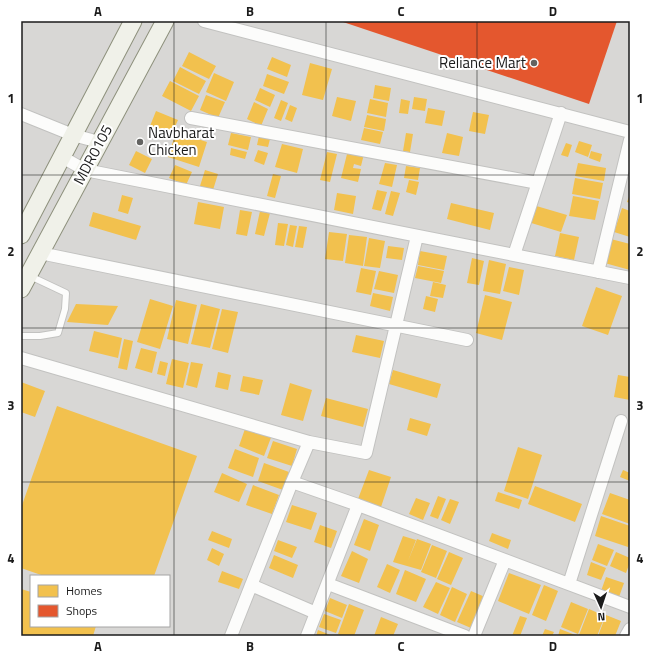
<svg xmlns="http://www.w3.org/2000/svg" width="651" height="657" font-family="'Titillium Web',sans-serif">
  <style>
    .residential { fill: #d8d7d5; fill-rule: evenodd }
    .homes { fill: #f2c14e }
    .shops { fill: #e4572e }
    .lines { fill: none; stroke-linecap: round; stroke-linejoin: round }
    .lane-casing { stroke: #c2c2c0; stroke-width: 8 }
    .street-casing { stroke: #c2c2c0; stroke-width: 14 }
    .secondary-casing { stroke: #8e917d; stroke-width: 19 }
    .lane { stroke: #fcfcfb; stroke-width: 6 }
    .street { stroke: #fcfcfb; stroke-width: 12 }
    .secondary { stroke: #f0f1e9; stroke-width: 17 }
    .grid { fill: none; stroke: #1b1b1b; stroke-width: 1; stroke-opacity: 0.55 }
    .poi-dot { fill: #636361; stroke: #fff; stroke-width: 1.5 }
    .labels { text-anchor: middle; stroke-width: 4; stroke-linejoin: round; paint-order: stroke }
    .poi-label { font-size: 15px; fill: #1b1b1b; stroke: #fff; text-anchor: end }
    .street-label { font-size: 15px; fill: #1b1b1b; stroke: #fff }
    .neatline { fill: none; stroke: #1b1b1b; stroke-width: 1.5 }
    .grid-label { font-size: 13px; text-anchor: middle; font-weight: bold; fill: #1b1b1b }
  </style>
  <rect width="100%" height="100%" fill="#e9e8e4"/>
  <!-- residential -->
  <path class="residential" d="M21 21H630V636H21ZM31 576H169V626H31Z"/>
  <!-- homes -->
  <path class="homes" d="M189 52 216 66 209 79 182 66Z
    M272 57 291 65 287 77 267 69Z
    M310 63 332 69 323 100 302 95Z
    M180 67 206 81 199 94 173 81Z
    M214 73 234 82 226 101 206 92Z
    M267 74 289 82 284 94 263 86Z
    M170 81 199 96 191 111 162 96Z
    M375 85 391 88 389 101 373 98Z
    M260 88 275 95 270 107 255 100Z
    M206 95 225 102 218 118 200 110Z
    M337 97 356 101 351 121 332 116Z
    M414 97 427 99 425 111 412 109Z
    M370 99 388 103 386 117 367 113Z
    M401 99 410 101 408 114 399 113Z
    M281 100 288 103 281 121 274 118Z
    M254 102 268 109 261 126 247 119Z
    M290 105 297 108 292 122 285 119Z
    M428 108 445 111 442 126 425 123Z
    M156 111 178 120 169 140 148 131Z
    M473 112 489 115 485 134 469 131Z
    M367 115 386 119 384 131 364 127Z
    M364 128 383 132 380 144 361 140Z
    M176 132 207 142 199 167 168 157Z
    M231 133 251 137 248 150 228 145Z
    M406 133 413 134 410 152 403 151Z
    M447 133 463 137 459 156 442 153Z
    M259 136 270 139 268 147 257 145Z
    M579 141 592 145 588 157 575 152Z
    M566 143 572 145 568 157 561 155Z
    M282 144 303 149 297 173 275 167Z
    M231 148 247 152 245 159 230 155Z
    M258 150 268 153 264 165 254 161Z
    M348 150 364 154 361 166 354 164 353 168 361 169 358 182 341 178Z
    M136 151 152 159 145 173 129 165Z
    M591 151 602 154 600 162 589 158Z
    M327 152 337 154 330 182 320 180Z
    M385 163 397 165 392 187 379 184Z
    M578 163 606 168 604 181 575 176Z
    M175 165 192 172 186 185 169 178Z
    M406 166 420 168 418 180 404 178Z
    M205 170 218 174 213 190 200 186Z
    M273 174 281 176 275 198 267 196Z
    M575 178 603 183 600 199 572 194Z
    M409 180 419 182 416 195 406 192Z
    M377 190 387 192 381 211 372 209Z
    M391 191 400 193 393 216 385 214Z
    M337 193 356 196 353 214 334 210Z
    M630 194V203L627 202Z
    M122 195 133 198 128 214 118 211Z
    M573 196 599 201 595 220 569 216Z
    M198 202 224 207 220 229 194 224Z
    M451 203 494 213 490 230 447 219Z
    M533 205 567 215 561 232 528 222Z
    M622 208 630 211V237L614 232Z
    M240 210 252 212 247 236 236 234Z
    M260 211 270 213 264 236 255 234Z
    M93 212 141 226 136 240 89 226Z
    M278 223 288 224 284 246 275 245Z
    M290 225 297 226 293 247 286 245Z
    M299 226 307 227 303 248 295 247Z
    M329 232 347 234 343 261 325 259Z
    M560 233 579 237 574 260 555 256Z
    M349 235 367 237 363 266 345 263Z
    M369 238 385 241 380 268 364 266Z
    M607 238 630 244V270L601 262Z
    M388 246 404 248 402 260 386 258Z
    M420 251 447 256 444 270 418 265Z
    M472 258 484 261 479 285 467 283Z
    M489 260 506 264 500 294 483 291Z
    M418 266 444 271 441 283 415 278Z
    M509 267 524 270 519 295 503 291Z
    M361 268 376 271 371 295 356 292Z
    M379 271 398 275 394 293 374 289Z
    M433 282 446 285 443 298 430 296Z
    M596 287 622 296 608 335 582 326Z
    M373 293 393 297 390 311 370 306Z
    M485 295 512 302 502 340 476 333Z
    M426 296 438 299 435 312 423 309Z
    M150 299 173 306 160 349 137 342Z
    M176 300 197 305 188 344 167 339Z
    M76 304 118 306 108 325 67 322Z
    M201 304 220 309 210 348 191 344Z
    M222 309 238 312 228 353 212 349Z
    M94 331 122 338 118 358 89 351Z
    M356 335 384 341 380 358 352 352Z
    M124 339 133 341 127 370 118 368Z
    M141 348 157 352 152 373 135 368Z
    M172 359 189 363 183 388 166 384Z
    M160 361 168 363 165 376 157 374Z
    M191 362 203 364 197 388 186 385Z
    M393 370 441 384 437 398 389 384Z
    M218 372 231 375 228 390 215 387Z
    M618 375 630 377V400L614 397Z
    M243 376 263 380 259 395 240 391Z
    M21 382 45 391 35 417 21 412Z
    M290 383 312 390 303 421 281 415Z
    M326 398 368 409 363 427 321 416Z
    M57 406 197 456 154 576H44L21 568V508Z
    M410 418 431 424 427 436 407 430Z
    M246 426 272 435 264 456 239 446Z
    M273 441 297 449 292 466 267 458Z
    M518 447 542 455 528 499 504 491Z
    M235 449 259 458 253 477 228 468Z
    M264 463 289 472 283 490 258 481Z
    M369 470 391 477 381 507 358 499Z
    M623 470 630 473V481L620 477Z
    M222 473 247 484 239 502 214 492Z
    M253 485 279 495 272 514 246 505Z
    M535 486 582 504 575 522 528 504Z
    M498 492 522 500 519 509 495 501Z
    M610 493 630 500V524L602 514Z
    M438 496 446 499 438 519 430 516Z
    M416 498 430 503 423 520 409 514Z
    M450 499 459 502 450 524 441 520Z
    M292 505 317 513 311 530 286 522Z
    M601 516 630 526V541L628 547 595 536Z
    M364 519 379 525 370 551 354 545Z
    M320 525 337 531 331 548 314 542Z
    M212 531 232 539 229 548 208 540Z
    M492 533 511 540 508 549 489 541Z
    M403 536 416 540 408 561 417 539 431 544 421 570 393 562Z
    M278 540 297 547 292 558 274 551Z
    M598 544 614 550 607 566 592 560Z
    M432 545 447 551 436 578 421 572Z
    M212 548 224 554 219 566 207 560Z
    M352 551 368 559 359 583 341 576Z
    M449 552 463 558 451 585 437 579Z
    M616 552 630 558V562L626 573 610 566Z
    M274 555 298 565 293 578 269 568Z
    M591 562 606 568 601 580 587 575Z
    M387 564 400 570 390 593 377 587Z
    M405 570 426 579 416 602 396 594Z
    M222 571 243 579 239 589 218 582Z
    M509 573 541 585 529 614 498 601Z
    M606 577 624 583 619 597 601 591Z
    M436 582 450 588 438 614 423 607Z
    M544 585 558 591 546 621 532 615Z
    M452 587 467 594 455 622 440 615Z
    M21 589 31 592V626H96L93 636H21Z
    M471 591 485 597 471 628 457 622Z
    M330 598 347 605 342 618 325 611Z
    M571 602 588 609 578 634 561 627Z
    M349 604 364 610 354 636H342L338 634Z
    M589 609 605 616 597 636 579 635Z
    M324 614 341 620 336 633 319 627Z
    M606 615 621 621 615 636H598Z
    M520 616 527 618 520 636H512Z
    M381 617 398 624 393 636H374Z
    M545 629 554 632 552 636H542Z
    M560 629 578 636H558Z
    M318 630 333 636H316Z"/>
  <!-- shops -->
  <path class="shops" d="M340 21H617L589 104Z"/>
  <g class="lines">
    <!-- lane casing -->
    <g class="lane-casing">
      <path id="lane" d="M21 336H40L58 333 65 309 66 293 30 276"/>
    </g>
    <!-- street casing -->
    <g class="street-casing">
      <path id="street" d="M204 21 630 132
        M21 114 73 135 99 142
        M191 118 538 183
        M62 157 85 170 630 278
        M40 253 467 340
        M514 255 561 113
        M598 272 630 140
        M21 358 309 442 366 453 417 236
        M292 482 358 505 630 607
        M328 584 465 636
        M569 584 621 421
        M251 585 316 613
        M231 636 292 482 309 442
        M307 636 358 505
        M474 636 505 560
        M626 636 630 629"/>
    </g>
    <!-- secondary casing -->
    <g class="secondary-casing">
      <path id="secondary" d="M21 235 133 21
        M21 289 165 21"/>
    </g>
    <!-- lane -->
    <use href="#lane" class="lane"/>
    <!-- street -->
    <use href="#street" class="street"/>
    <!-- secondary -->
    <use href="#secondary" class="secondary"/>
  </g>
  <!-- grid -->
  <path class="grid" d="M174 21V636M326 21V636M477 21V636M21 175H630M21 328H630M21 482H630"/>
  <!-- markers -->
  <g class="poi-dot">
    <circle cx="534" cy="63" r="4"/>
    <circle cx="140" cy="142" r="4"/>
  </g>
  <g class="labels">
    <!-- poi labels -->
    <g class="poi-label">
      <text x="526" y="68">Reliance Mart</text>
      <text x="148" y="138" text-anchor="start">Navbharat<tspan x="148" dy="17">Chicken</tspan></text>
    </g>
    <!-- street labels -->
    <g class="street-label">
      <text transform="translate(93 155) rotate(-62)" y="5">MDR0105</text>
    </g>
  </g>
  <!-- border -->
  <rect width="651" height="657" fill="none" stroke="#ffffff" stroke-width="44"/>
  <!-- legend -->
  <rect x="30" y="575" width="140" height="52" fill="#ffffff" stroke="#a4a4a4"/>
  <rect x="38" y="585" width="20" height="12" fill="#f2c14e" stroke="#a4a4a4"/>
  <text x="66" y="595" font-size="12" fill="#1b1b1b">Homes</text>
  <rect x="38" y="605" width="20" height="12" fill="#e4572e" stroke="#a4a4a4"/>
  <text x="66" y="615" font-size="12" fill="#1b1b1b">Shops</text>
  <!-- north arrow -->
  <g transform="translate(601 607) rotate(177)" stroke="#ffffff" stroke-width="3" paint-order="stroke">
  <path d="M0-3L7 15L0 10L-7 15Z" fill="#1b1b1b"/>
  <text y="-6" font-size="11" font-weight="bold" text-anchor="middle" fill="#1b1b1b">N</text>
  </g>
  <rect x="22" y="22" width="607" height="613" class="neatline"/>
  <g class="grid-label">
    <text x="98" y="16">A</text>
    <text x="250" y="16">B</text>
    <text x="401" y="16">C</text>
    <text x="553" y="16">D</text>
    <text x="11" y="103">1</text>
    <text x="640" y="103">1</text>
    <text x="11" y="256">2</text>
    <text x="640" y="256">2</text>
    <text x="11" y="410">3</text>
    <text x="640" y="410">3</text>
    <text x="11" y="563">4</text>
    <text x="640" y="563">4</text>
    <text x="98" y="651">A</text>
    <text x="250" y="651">B</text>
    <text x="401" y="651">C</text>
    <text x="553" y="651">D</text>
  </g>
</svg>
